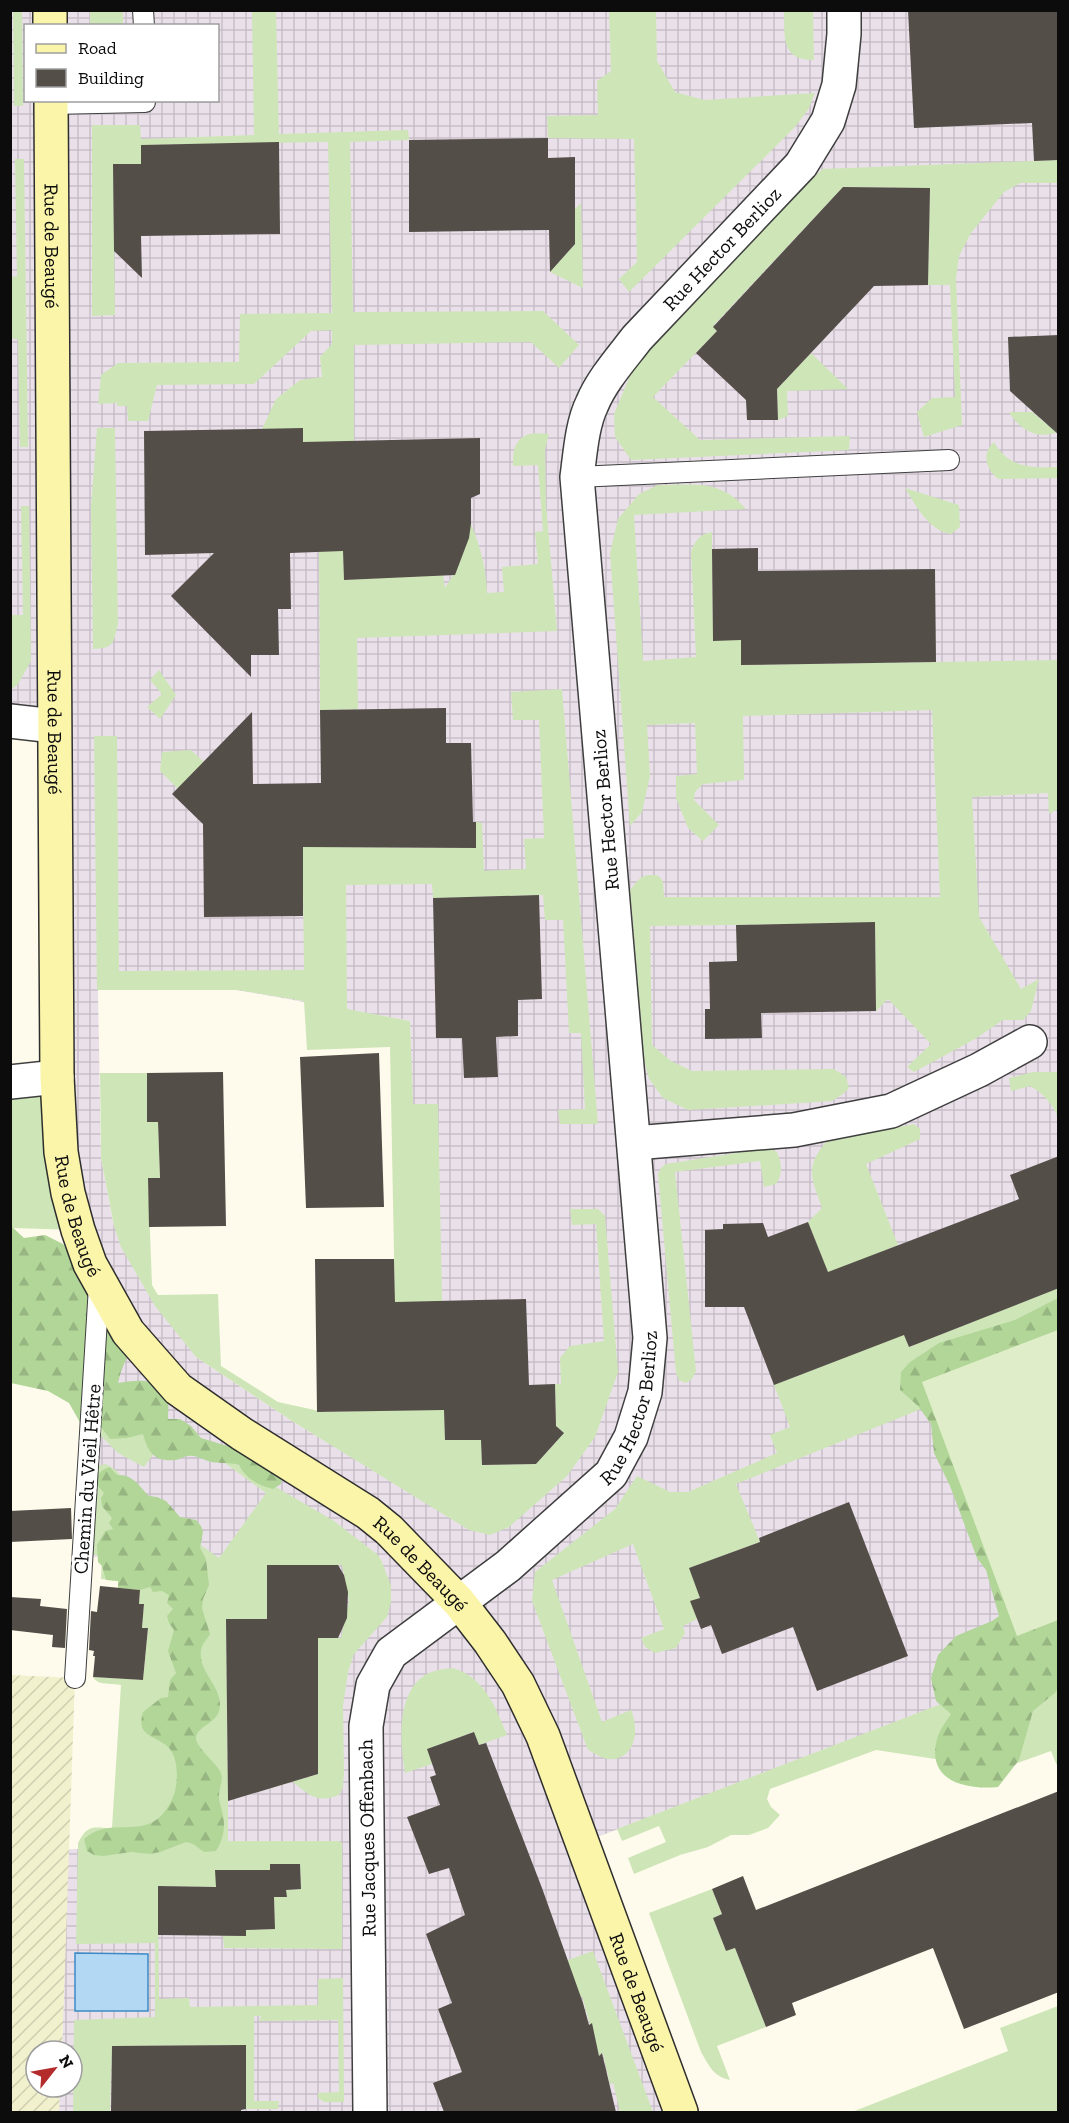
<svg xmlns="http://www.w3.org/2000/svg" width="1069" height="2123" font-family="'Zilla Slab',serif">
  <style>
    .industrial { fill: url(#industrial-grid); fill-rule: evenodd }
    .farmland { fill: url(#farmland-furrows) }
    .grass { fill: #cee6b7; fill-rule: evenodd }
    .forest { fill: url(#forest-firs) }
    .pitch { fill: #dfeec9 }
    .water { fill: #b3d8f3; stroke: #3e8ac6; stroke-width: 1.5 }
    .building { fill: #544e49 }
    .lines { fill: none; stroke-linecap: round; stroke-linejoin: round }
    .lane-casing { stroke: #3f3f3f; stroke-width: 22 }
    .street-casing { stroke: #3f3f3f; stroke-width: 36 }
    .secondary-casing { stroke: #2e2e2e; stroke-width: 36 }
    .lane { stroke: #fff; stroke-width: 20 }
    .street { stroke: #fff; stroke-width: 33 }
    .secondary { stroke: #fbf5aa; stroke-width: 33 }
    .labels { text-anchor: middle; stroke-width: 6; stroke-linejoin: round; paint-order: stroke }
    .street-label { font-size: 20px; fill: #0c0c0c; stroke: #fff }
  </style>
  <defs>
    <pattern id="industrial-grid" width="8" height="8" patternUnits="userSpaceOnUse" patternTransform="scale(1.5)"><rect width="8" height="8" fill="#eae0ea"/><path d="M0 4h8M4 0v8" fill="none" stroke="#c8bfc8"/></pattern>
    <pattern id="farmland-furrows" width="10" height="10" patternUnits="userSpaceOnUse" patternTransform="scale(1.5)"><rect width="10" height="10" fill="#f2f1cd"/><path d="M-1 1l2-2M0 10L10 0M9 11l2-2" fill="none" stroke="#cecdaf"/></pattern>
    <pattern id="forest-firs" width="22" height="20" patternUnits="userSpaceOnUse" patternTransform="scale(1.5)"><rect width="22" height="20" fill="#b1d698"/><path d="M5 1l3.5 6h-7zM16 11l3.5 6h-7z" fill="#97b682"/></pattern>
  </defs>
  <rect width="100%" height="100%" fill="#fefbec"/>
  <!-- industrial -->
  <path class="industrial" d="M11 11H1058V1330L1030 1670 582 1843 681 2112H59L60 2087H72V2051H62L68 1849 202 1848 198 1558 83 1557 99 1281 78 1230 54 726 11 721ZM26 26H218V100H26ZM98 990H237L410 1021 421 1499 292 1421 196 1357 114 1226 101 1158Z"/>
  <!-- farmland -->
  <path class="farmland" d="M11 1675 75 1678 62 2051H36V2087H60L59 2112H11Z"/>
  <!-- grass -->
  <path class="grass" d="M276 10 279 134 408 130 409 140 350 142 353 312 543 311 579 345 559 368 531 342 354 345V441L342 442 344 580 443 575 445 588C458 568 467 548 471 524 481 548 486 568 487 593L504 592 502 567 538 564 535 532 543 531 538 465 513 466C512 440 522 430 549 434L545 449 546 505 557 631 357 638 358 709 320 710 319 549 305 552 303 429H262L276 399 300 380 322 377 320 357 332 344V330L311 331 254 384 157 385 148 421H128L127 406H117V403L98 404 101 375 118 363 239 362 240 314 332 313 328 142 141 145V164H113L115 315 92 316V125H140L141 139 254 135 252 11Z
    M13 11H22L23 106H14Z
    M90 11H123V25H90Z
    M609 11H656L657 61 675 92 704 100 815 93 808 110 794 128 629 292 619 279 637 262 634 139 548 138 547 116 598 115 597 81 611 71Z
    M784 11H813L814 60C780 60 785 37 784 11Z
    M15 159H24L28 447H20L18 339H10L11 277 17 276Z
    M1058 160V183H1020L1004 192 971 233 959 256 956 279 962 425 924 437 917 412 932 398 955 397 950 285H928L930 188 843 187 713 326 717 331 653 397 700 440 850 436 849 450 631 460 615 437 614 414 632 371 668 326 822 169Z
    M581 203 583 288 550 272 575 244V209Z
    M811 353 848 389 787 391 788 416 778 420 777 389Z
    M1009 412H1032L1051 428 1058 420V432C1037 440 1020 430 1009 412Z
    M97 428H115L118 624C113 644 114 648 93 649L91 507Z
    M994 442C1008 468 1032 468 1058 467V478L998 479C986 469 981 454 994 442Z
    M658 485C695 485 720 479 746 509L634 515 643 661 696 657 691 552C695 541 699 534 712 532L713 640H741L742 665 1058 660V809L1049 814 1048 793 972 797 979 917 1021 989 1039 979 1031 1011 1023 1020H1003L975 1039 914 1072 907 1067 931 1044 888 999 876 1011 875 923 650 926 652 1045 671 1061 692 1071 834 1069 846 1077 849 1088 843 1094 832 1101 688 1110 663 1098 649 1079 644 1060 630 890C641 877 642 873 659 876L663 882 664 897H940L932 710 743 716 744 780 703 784 695 792 694 800 719 825 703 841 688 828 676 798V776L697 774 695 723 647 725 650 776 642 812 630 826 610 553 618 519 639 494Z
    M905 488 959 505 960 527 951 534C929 531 916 506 905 488Z
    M21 506H29L31 661 18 684 11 690V615H23Z
    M159 670 176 695 160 719 147 707 162 694 150 680Z
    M562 689 598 1124H560L558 1110 585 1109 581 1033H569L563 920H545L543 895 433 898 432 884 346 885 347 1009 410 1021 413 1104H438L445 1440H481L482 1465 536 1464 564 1433 556 1426 555 1384H561L560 1358 570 1346 604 1341 596 1224 572 1225 570 1209H598L605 1216 618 1372 595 1437 567 1476 509 1527 490 1535 469 1530 292 1421 196 1357 155 1306 121 1247 114 1226 101 1158 100 1073H147V1121L158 1122 160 1178 148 1179 152 1285 158 1295 218 1294 221 1366 278 1402 324 1412 397 1410 390 1047 307 1050 304 1001 237 990H97L94 736H117L119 971 304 970 302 800 322 847 476 848V822L482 823 484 871 526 869 524 839 544 838 539 720H513L511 692Z
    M191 750 204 762 178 789 160 771 162 752Z
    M1033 1072H1058V1118C1052 1103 1044 1094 1030 1086L1011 1091 1009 1078Z
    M57 1077 78 1230 11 1228V1082Z
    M914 1124 920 1129V1139L866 1164 898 1245 874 1255 909 1347 1058 1288V1330L931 1405 736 1484 760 1542 690 1568 700 1598 691 1602 697 1619 683 1626 685 1633 676 1648 655 1653 645 1647 641 1638 664 1629 633 1544 552 1580 602 1722 631 1710C638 1726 638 1754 615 1759 605 1761 596 1754 588 1750L532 1601 535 1572 615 1509 637 1476 670 1492H688L777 1453 770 1435 790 1427 774 1385 859 1352 808 1222 822 1208C812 1179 804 1168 826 1142Z
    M769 1148 777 1152C782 1164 783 1174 776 1184L764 1187 760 1161 675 1172 696 1371 692 1379 686 1383 679 1380 676 1373 658 1174 661 1168 666 1164Z
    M138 1392 190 1437 334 1521 378 1555 382 1562 391 1586V1602L387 1617 354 1654 348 1672 343 1706 344 1772 343 1787 339 1795C317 1804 309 1795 292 1781L228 1801V1841H339L342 1843V1949L224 1948 223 1935 246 1936V1930L275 1929 274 1897H286V1890L301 1889 300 1864H270V1888L248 1889 247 1870H216V1887L158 1886 159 1999 189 1998 190 2007 318 2005V1979L343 1978 344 2102H324L318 2098V2093L339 2092 338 2020 259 2021 261 2016H254V2101H279L278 2109H246L245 2045 112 2046 110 2112H73L74 2020 155 2017V1943L76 1944 78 1843C88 1823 94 1828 112 1828L121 1685C111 1683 98 1686 93 1677L143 1680 148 1629 142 1628 144 1605 139 1604 140 1590 118 1588V1581L101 1579 102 1557 92 1554 88 1550 92 1476 97 1466 106 1464 117 1471 129 1487 126 1492 219 1558 266 1493 174 1426 144 1467 118 1453 96 1431C102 1409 114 1393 138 1392ZM268 1565H342L349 1601 341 1638H318V1774L228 1801 226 1619H267Z
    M1058 1620V1768L1051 1751 1001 1769 876 1750 770 1789 767 1799 771 1807 780 1815 768 1828 749 1835H731L708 1847 680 1855 634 1874 628 1858 666 1842 659 1826 622 1841 617 1829 1029 1670Z
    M453 1668C485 1678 495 1706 507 1735L479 1745 473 1732 428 1749 432 1764 405 1773C400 1743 396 1694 425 1675 434 1670 443 1669 453 1668Z
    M712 1889 722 1914 713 1918 726 1951 735 1948 766 2027 717 2046 730 2080C714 2077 709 2066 701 2052L649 1913Z
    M593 1951 653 2112H625L624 2111 620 2112 613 2082 610 2085 603 2053 599 2056 582 1996 578 1998 565 1961Z
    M1058 2006V2112H852L1008 2051 1000 2028Z"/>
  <!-- forest -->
  <path class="forest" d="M10 1225 24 1238 45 1235 63 1244 82 1272 130 1351 121 1371 118 1383C135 1380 164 1376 168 1399 169 1405 168 1413 168 1419H180L191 1426 201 1438 237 1449 282 1474 281 1484 273 1489C258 1485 246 1479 239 1465 229 1462 221 1464 211 1462 203 1460 197 1455 188 1456 183 1456 180 1460 175 1460 154 1462 148 1452 143 1434L127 1438 110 1439 101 1427 81 1424 69 1403 48 1391 11 1383Z
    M1058 1298V1687L1056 1692 1033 1711 1019 1760 998 1787C965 1790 926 1781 937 1739 939 1730 946 1722 951 1714L936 1701 931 1678 938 1655 956 1636 992 1621 999 1616 986 1570 977 1558 950 1486 934 1453 931 1424 918 1406 900 1390 901 1372 910 1362 939 1343 1015 1320Z
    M110 1467 117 1475C133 1474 139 1486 149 1496L157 1497 166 1501 180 1517 196 1520 201 1526 203 1532 200 1548 206 1559 209 1585 203 1599 202 1608 210 1634C207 1639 202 1644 201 1650 198 1672 221 1685 220 1706 219 1724 196 1726 196 1738 196 1747 215 1762 220 1771 225 1781 218 1788 219 1798 219 1802 221 1806 222 1811 226 1826 224 1838 216 1851L204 1852 193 1844 186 1842 160 1852 150 1854 131 1852 103 1856 94 1855 87 1851 84 1839C114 1812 151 1848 173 1797 179 1783 179 1755 166 1745 152 1735 136 1735 143 1712L161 1698 168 1697 170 1680 176 1673 168 1651 174 1630 169 1623 167 1616 173 1609 167 1603 169 1595 162 1591 153 1592 150 1587 140 1590 118 1588V1581L106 1580 102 1566 98 1562 97 1545 105 1531 113 1529 109 1523 112 1518 102 1506 101 1498 104 1493 96 1484C97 1474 100 1470 110 1467Z"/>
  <!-- pitch -->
  <path class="pitch" d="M1058 1330V1620L1017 1636 922 1382Z"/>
  <!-- water -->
  <path class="water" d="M75 1953 148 1954V2011H75Z"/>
  <!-- building -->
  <path class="building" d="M908 10H1059V160L1034 161 1032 123 914 128Z
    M548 138V158L575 157V244L550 272 549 230 409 232V140Z
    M279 142 280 234 141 236 142 278 114 251 113 164H141V145Z
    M843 187 930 188 928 285 874 286 777 389 778 420H747L746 400 696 353 717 331 713 327Z
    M1059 335V435L1010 391 1008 337Z
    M303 428V442L480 438V494L471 498V524L469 538 455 575 344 580 343 551 290 553 291 609H278L279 655H251V677L171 596 214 553 145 555 144 431Z
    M758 548V571L935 569 936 662 741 665V640L713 641 712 549Z
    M446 708V743H471L473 822H476V848L303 847V916L204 917 203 824 172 794 252 712 253 784 321 783 320 710Z
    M539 895 542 999 518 1000V1036L496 1037 498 1077 464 1078 462 1038H436L433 898Z
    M875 922 876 1011 761 1013 762 1038 705 1039V1009H710L709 962 737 961 736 925Z
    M379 1053 384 1207 306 1208 300 1057Z
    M223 1072 226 1226 149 1227 148 1178H160L158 1122H147V1073Z
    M1059 1156V1288L909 1347 904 1335 774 1385 744 1307H705V1230L723 1229V1224L763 1223 768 1237 808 1222 828 1272 1019 1199 1010 1175Z
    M315 1259H394L395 1302 526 1299 529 1385 555 1384 556 1426 564 1433 536 1464 482 1465 481 1440H445L444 1410 317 1412Z
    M849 1502 908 1656 817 1691 793 1627 722 1654 711 1625 701 1629 690 1601 700 1598 689 1568 760 1542 759 1538Z
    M71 1508 72 1539 10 1542V1511Z
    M267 1565H338L344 1575 348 1592 347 1618 338 1638H318V1774L228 1801 226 1619H267Z
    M100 1586 140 1590 139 1604H144L142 1628H148L143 1680 93 1677 95 1656H93L94 1651 89 1650 91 1611 97 1612Z
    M10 1597 41 1599 40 1606 67 1609 65 1648 52 1647 53 1635 10 1630Z
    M474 1732 479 1745 486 1743 542 1888 583 2003 589 2025 592 2023 599 2056 602 2053 616 2112H444L433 2083 462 2072 438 2009 452 2003 426 1934 465 1915 449 1868 429 1874 407 1817 440 1805 430 1777 436 1775 427 1749Z
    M1059 1791V1992L964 2029 933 1948 792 2003 796 2015 766 2027 735 1948 726 1951 713 1918 722 1914 712 1889 743 1876 756 1910Z
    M270 1864H300L301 1889 286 1890 287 1897H274L275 1929 246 1930V1936L158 1935V1886L216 1887 215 1870H270Z
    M246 2045V2109L241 2110V2112H111L112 2046Z"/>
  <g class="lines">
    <!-- lane casing -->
    <g class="lane-casing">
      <path id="lane" d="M143 10 144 26
        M51 104 145 102V100
        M577 477 949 460
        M75 1678 99 1286"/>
    </g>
    <!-- street casing -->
    <g class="street-casing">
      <g id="street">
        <path d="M10 721 54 726"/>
        <path d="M10 1082 57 1077"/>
        <path d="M634 1143 794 1130 891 1111 979 1070 1030 1042"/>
        <path id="s1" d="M370 2112 366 1726 373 1685 391 1653 508 1566 611 1474 631 1437 645 1392 650 1338 577 477C580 455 582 424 592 404 602 380 621 359 637 338L801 165 828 121 839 85 844 34V10"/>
      </g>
    </g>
    <!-- secondary casing -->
    <g class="secondary-casing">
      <g id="secondary">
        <path d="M50 10V26"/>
        <path id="s2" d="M51 100 57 1077 61 1152 68 1193 78 1230 90 1264 128 1332 178 1389 242 1434 368 1513 389 1530 459 1602 490 1642 518 1684 543 1736 681 2112"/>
      </g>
    </g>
    <!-- lane -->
    <use href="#lane" class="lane"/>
    <!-- street -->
    <use href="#street" class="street"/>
    <!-- secondary -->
    <use href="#secondary" class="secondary"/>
  </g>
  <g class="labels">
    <!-- street labels -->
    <g class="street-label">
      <text dy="7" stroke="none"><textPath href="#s2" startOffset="146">Rue de Beaugé</textPath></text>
      <text dy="7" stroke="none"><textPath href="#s1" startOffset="2034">Rue Hector Berlioz</textPath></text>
      <text dy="7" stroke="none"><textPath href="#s2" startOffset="632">Rue de Beaugé</textPath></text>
      <text transform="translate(605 810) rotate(-95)" y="7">Rue Hector Berlioz</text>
      <text dy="7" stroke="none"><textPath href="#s2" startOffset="1118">Rue de Beaugé</textPath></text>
      <text dy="7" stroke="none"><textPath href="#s1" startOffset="818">Rue Hector Berlioz</textPath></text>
      <text transform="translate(87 1479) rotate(-86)" y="7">Chemin du Vieil Hêtre</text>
      <text dy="7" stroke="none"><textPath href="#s2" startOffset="1622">Rue de Beaugé</textPath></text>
      <text transform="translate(367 1838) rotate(-91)" y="7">Rue Jacques Offenbach</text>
      <text dy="7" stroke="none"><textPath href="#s2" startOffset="2108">Rue de Beaugé</textPath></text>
    </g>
  </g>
  <!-- border -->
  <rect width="1069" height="2123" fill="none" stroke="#0c0c0c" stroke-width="24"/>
  <!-- legend -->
  <rect x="24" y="24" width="195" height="78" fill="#ffffff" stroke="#9e9e9e" stroke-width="1.5"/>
  <rect x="36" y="44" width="30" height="9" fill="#fbf5aa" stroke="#9e9e9e" stroke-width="1.5"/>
  <text x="78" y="54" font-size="18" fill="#0c0c0c">Road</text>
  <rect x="36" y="69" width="30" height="18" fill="#544e49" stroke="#9e9e9e" stroke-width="1.5"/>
  <text x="78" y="84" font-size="18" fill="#0c0c0c">Building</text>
  <!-- north arrow -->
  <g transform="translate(54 2069) rotate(59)"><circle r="28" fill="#ffffff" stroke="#9e9e9e" stroke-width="1.5"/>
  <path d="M0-4.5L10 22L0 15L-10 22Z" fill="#b42b2c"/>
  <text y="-9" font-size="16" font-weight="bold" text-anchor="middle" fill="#0c0c0c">N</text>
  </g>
</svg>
